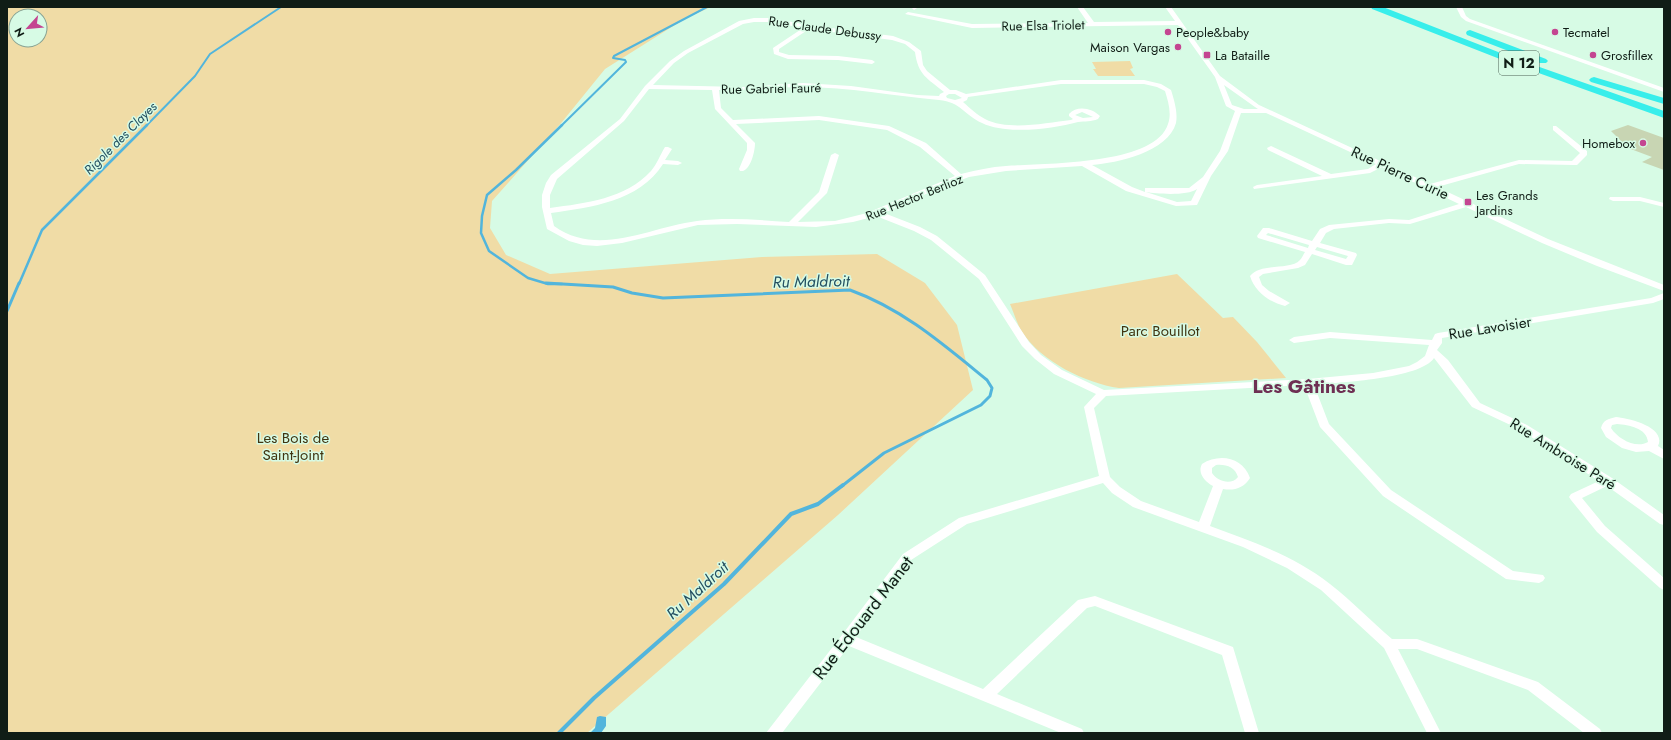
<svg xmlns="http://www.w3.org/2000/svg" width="1671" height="740" font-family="Jost,sans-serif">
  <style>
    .green { fill: #f0dca6; fill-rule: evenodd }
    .water { fill: #52b5dc }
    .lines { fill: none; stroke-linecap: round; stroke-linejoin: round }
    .stream-far3 { stroke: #52b5dc; stroke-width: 2 }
    .stream-far2 { stroke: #52b5dc; stroke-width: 2.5 }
    .stream-far1 { stroke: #52b5dc; stroke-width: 3 }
    .stream { stroke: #52b5dc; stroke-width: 4 }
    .building { fill: #c8d5b3 }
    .minor { fill: #fff; fill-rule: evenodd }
    .highway { fill: #38eeeb; fill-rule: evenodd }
    .poi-dot { fill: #c44591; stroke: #d7fbe5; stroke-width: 1.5 }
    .labels { text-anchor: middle; stroke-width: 3; stroke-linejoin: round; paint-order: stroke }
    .far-street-label { font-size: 13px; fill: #101d16; stroke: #d7fbe5 }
    .far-poi-label { font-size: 13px; fill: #101d16; stroke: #d7fbe5; text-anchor: start }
    .far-water-label { font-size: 13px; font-style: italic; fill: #244f60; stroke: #d7fbe5 }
    .shield { fill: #d7fbe5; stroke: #4c6054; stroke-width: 1 }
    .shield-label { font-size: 14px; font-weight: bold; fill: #101d16 }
    .street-label { font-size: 15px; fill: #101d16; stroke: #d7fbe5 }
    .park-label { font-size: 15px; fill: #413410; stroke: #d7fbe5 }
    .water-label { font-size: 16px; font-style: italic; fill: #244f60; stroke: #d7fbe5 }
    .near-street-label { font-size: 18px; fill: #101d16; stroke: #d7fbe5 }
    .district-label { font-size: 19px; font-weight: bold; fill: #6e2f53; stroke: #d7fbe5 }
  </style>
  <rect width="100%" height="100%" fill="#d7fbe5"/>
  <!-- green -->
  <path class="green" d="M7 7H711L686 18 605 69 562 122 492 201 490 228 506 255 550 274 762 257 877 254 925 283 957 325 973 390 838 515 587 733H7ZM16 16H40V40H16Z
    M1130 61 1133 68 1130 69 1135 76H1098L1093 69H1096L1092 62Z
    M1177 274 1223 318 1233 317 1257 342 1286 378 1119 388C1085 383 1042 362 1022 332 1017 324 1014 313 1010 304Z"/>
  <!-- water -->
  <path class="water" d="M600 716 606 717V726L601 733H590L595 728 597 717Z"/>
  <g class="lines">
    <!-- stream-far3 -->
    <path class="stream-far3" d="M146 126 195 76 210 54 281 7
      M561 126 626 62 625 60 613 58 614 56 707 7"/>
    <!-- stream-far2 -->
    <path class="stream-far2" d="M19 284 42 230 147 125
      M562 284H548L528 278 489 251 481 233 482 216 487 195 516 170 562 125"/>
    <!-- stream-far1 -->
    <path class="stream-far1" d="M546 283 613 287 632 293 663 298 850 290C903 309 944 345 987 380L992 388 990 396 981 405 884 453 842 486
      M7 311 19 283"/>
    <!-- stream -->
    <path class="stream" d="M559 733 594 698 724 584 791 514 818 504 843 485"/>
  </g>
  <!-- building -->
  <path class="building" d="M1628 125 1664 138V170L1642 162 1652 157 1628 148 1611 131Z"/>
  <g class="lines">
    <!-- minor -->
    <path class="minor" d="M911 7H917V8L914 10Z
      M1077 7H1083L1094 22 1175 21 1165 7H1171L1220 76 1259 105 1430 184 1519 160 1572 161 1580 153 1553 130V126H1556L1587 151V155L1577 165H1574L1519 164 1437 187 1548 239 1664 285V291L1597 266 1542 243 1466 207 1410 224 1389 223 1334 229 1326 233 1320 243 1356 253 1357 255 1352 265H1346L1312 254 1305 265 1298 268 1263 274 1259 277 1262 285 1269 291 1290 303 1285 306C1269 302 1255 292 1250 276 1261 262 1290 271 1300 260 1302 258 1303 255 1305 252L1258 238 1257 236 1263 228H1269L1312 241 1320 229 1329 225 1389 219 1409 220 1459 204 1382 167 1370 173 1254 189 1253 187 1257 185 1322 176 1268 150 1267 148 1271 146 1331 174 1368 169 1376 164 1266 113H1241L1228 151 1211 176 1197 205 1176 206 1126 191 1082 166 1006 171 969 177 937 189 884 213 920 227 937 236 985 275 1029 342 1041 355 1062 370 1104 390 1308 379 1373 373 1409 366 1417 362 1425 356 1429 345 1330 338 1294 343 1289 340 1294 337 1330 332 1432 340 1435 334 1438 333 1651 298 1664 293V299L1653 303 1442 338V343L1437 350 1448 360 1480 403 1527 425 1612 478 1664 515V525L1660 524 1607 486 1582 498 1605 526 1664 578V590L1660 588 1597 532 1571 500 1569 497 1571 494 1599 481 1519 429 1472 407 1434 358C1420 379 1340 382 1314 385L1329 424 1391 490 1513 571 1543 575 1545 578 1543 581 1539 583 1506 579 1383 496 1320 427 1304 385 1106 396 1094 408 1110 477 1120 487 1141 501 1199 522 1213 486C1205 482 1197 473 1202 464 1219 453 1243 457 1250 478 1244 488 1234 491 1223 489L1210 526C1251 541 1295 556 1330 584 1352 601 1371 621 1392 639H1417L1538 682 1600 729 1602 733H1584L1528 690 1417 649H1398L1441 733H1427L1384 648 1321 590 1287 568 1243 547 1133 507 1112 493 1103 483 967 524 911 560 856 637 983 689 1078 600 1095 596 1233 647 1259 733H1245L1222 655 1095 606 1087 608 997 694 1082 729 1084 733H1061L849 646 782 733H766L842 635 903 554 959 518 1099 476 1084 407 1096 394 1054 374 1035 359 1022 346 979 279 931 240 914 231 876 216 853 222 816 227 737 224 698 225 622 243 597 246 583 245 569 241 547 229 542 207V195L546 183 551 175 620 119 645 86 670 61 684 51 739 21 754 18H771L808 25 893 36 909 42 921 51 923 65 927 71 950 90H956L966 94 1061 80H1144L1161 84 1171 90C1174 100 1178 112 1176 123 1168 152 1117 163 1092 165L1132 187 1145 192V188H1189L1203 177 1220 151 1235 111 1226 106 1215 77 1178 25 972 28 905 14 908 12 972 24 1088 23ZM754 22H771L803 28 773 48 774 54 788 59 838 60 872 64 875 62 872 60 838 56 789 55 779 52V49L809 29 892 40 905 44 915 52C918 75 927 78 944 92L940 94 939 96 917 95 851 86 803 83 742 87 653 85 674 63 688 53 743 24ZM1061 84H1144L1157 87 1165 91C1168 101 1172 113 1168 124 1155 166 1042 163 1006 166 991 167 976 170 961 174L926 143 889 126 819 116 733 120 721 108 719 90C747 91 775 87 803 87 848 87 894 96 939 100 961 102 964 115 982 123 1007 135 1052 129 1078 122 1085 121 1091 122 1098 119L1100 116C1092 108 1077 105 1069 114V116L1073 119 1071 120C1046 123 1008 131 985 119 977 115 970 108 963 102L967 100 968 97ZM1224 85 1255 107 1258 109H1244L1232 105ZM649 89 712 90 715 109 747 143V150L739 169 740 171H743C751 168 755 151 755 143L736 124 819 120 887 130 920 147 955 176 867 213 835 221 798 222 827 193 839 155 835 153 831 155 819 192 789 222C758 220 728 217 697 221 649 227 599 258 554 226L551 213C591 207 639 202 663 164L678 165 682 163 678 161 665 160 672 149 668 147H665C660 155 657 164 651 171 625 199 586 203 550 208V195L557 179 624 121ZM949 94H955L962 98 955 100 947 98 946 96ZM1082 112 1093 117 1083 118 1075 115ZM1197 189 1191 201 1177 202 1146 192C1157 194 1188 196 1197 189ZM1268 233 1309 245 1308 248 1266 235ZM1317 247 1348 256 1346 259 1315 250ZM1216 465C1226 464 1235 467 1238 477 1231 486 1217 481 1212 473V468Z
      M1456 7H1462L1466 16 1470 19 1664 88V92L1466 21 1461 17Z
      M1610 197H1640L1664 203V207L1640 201H1613L1609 199Z
      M1616 417C1628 418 1667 427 1658 446L1664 450V459L1649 451 1636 452 1622 448 1606 437 1601 428C1603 420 1608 419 1616 417ZM1617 424C1629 425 1647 428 1648 442 1636 449 1618 439 1611 428L1612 425Z"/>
    <!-- highway -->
    <path class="highway" d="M1371 7H1383L1511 57 1664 111V118L1505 61 1372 9Z
      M1470 30 1546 59 1548 61 1546 63H1540L1467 35 1466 33 1467 31Z
      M1594 77 1664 98V104L1591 82 1589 80 1591 78Z"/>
  </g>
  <!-- markers -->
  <g class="poi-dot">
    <circle cx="1168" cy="32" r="4"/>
    <circle cx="1555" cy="32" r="4"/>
    <circle cx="1178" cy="47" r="4"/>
    <rect x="1203" y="51" width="8" height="8" rx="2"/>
    <circle cx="1593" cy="55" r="4"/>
    <circle cx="1643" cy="143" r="4"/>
    <rect x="1464" y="198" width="8" height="8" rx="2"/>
  </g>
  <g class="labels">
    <!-- far-street labels -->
    <g class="far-street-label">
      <text transform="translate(1043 25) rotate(-1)" y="5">Rue Elsa Triolet</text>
      <text transform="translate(825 28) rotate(8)" y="5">Rue Claude Debussy</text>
      <text transform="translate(771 88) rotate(-1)" y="5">Rue Gabriel Fauré</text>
      <text transform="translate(914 197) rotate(-22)" y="5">Rue Hector Berlioz</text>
    </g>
    <!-- far-poi labels -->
    <g class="far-poi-label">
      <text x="1176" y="37">People&amp;baby</text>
      <text x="1563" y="37">Tecmatel</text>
      <text x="1170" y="52" text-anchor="end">Maison Vargas</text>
      <text x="1215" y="60">La Bataille</text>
      <text x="1601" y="60">Grosfillex</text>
      <text x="1635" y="148" text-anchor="end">Homebox</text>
      <text x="1476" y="200">Les Grands<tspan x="1476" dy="15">Jardins</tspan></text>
    </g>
    <!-- far-water labels -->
    <g class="far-water-label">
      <text transform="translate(120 138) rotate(-45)" y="5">Rigole des Clayes</text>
    </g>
    <!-- shield labels -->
    <rect class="shield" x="1499" y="51" width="40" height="24" rx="3"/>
    <g class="shield-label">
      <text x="1519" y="68">N 12</text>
    </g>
    <!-- street labels -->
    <g class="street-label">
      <text transform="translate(1400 173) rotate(25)" y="5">Rue Pierre Curie</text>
      <text transform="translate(1490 328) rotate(-9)" y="5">Rue Lavoisier</text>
      <text transform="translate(1563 454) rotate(32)" y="5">Rue Ambroise Paré</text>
    </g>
    <!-- park labels -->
    <g class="park-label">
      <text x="1160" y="336">Parc Bouillot</text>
      <text x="293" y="443">Les Bois de<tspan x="293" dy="17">Saint-Joint</tspan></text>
    </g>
    <!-- water labels -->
    <g class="water-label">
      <text transform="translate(811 281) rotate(-1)" y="6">Ru Maldroit</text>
      <text transform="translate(697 590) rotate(-42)" y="6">Ru Maldroit</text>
    </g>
    <!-- near-street labels -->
    <g class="near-street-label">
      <text transform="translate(863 618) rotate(-52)" y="6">Rue Édouard Manet</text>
    </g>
    <!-- district labels -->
    <g class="district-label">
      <text x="1304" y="393">Les Gâtines</text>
    </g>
  </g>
  <!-- border -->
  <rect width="1671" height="740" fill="none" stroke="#101d16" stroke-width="16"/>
  <!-- north arrow -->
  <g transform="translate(28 28) rotate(243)"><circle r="19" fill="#d7fbe5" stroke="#87a292"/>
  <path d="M0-3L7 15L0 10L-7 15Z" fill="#c44591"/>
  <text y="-6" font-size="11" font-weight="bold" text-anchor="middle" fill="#101d16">N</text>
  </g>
</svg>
